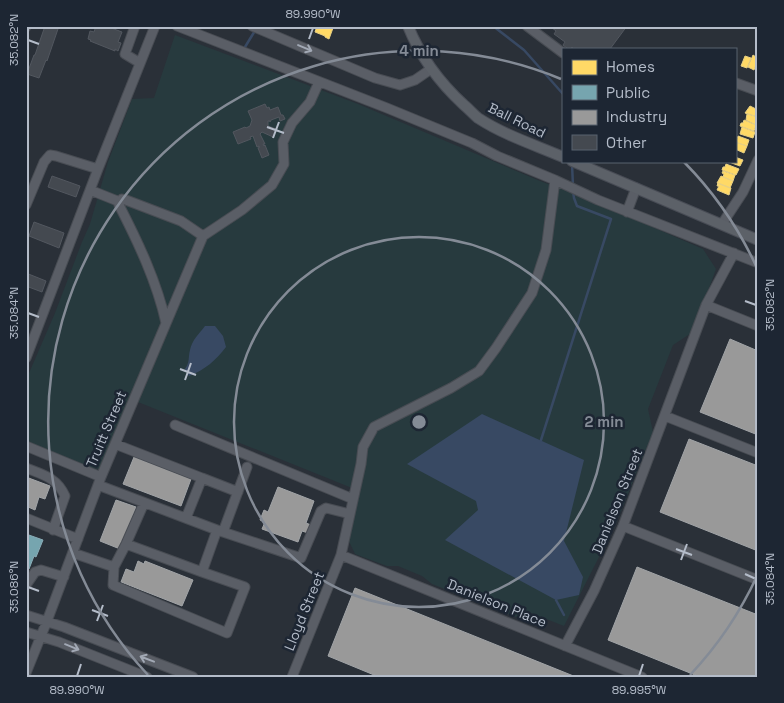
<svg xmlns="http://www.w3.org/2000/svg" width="784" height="703" font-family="'Space Grotesk',sans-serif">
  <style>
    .green { fill: #273a3e }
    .water { fill: #384963 }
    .homes { fill: #ffd966; stroke: #e8d084 }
    .public { fill: #76a5af; stroke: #89acb7 }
    .industry { fill: #999; stroke: #a1a4a7 }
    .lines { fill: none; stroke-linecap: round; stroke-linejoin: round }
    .stream { stroke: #384963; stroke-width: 2.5 }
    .building { fill: #444950; stroke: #52575f }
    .minor-casing { stroke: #484c53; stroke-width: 11 }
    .major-casing { stroke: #484c55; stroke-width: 12 }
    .minor { stroke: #5a5e66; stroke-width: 9 }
    .major { stroke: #5c6168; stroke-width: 10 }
    .oneway { stroke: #a2a9b5 }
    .ticks { fill: none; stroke: #b4bcc9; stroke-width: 2 }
    .ring { fill: none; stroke: #848b96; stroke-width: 2.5 }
    .labels { text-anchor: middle; stroke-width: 5; stroke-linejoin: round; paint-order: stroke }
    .street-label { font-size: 14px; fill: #b4bcc9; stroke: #1d2633 }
    .centre { fill: #848b96; stroke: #1d2633; stroke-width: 2.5 }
    .ring-label { font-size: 15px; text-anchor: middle; font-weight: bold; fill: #848b96; stroke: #1d2633; stroke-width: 5; stroke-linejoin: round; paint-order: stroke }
    .neatline { fill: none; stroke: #b4bcc9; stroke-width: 2 }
    .ticks-label { font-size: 12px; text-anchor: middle; fill: #b4bcc9 }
  </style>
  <rect width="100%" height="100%" fill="#2a3038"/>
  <!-- green -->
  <path class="green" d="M175 35 358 104 540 181 588 199 703 249 716 269 693 332 673 345 648 409 653 432 617 521 601 553 564 626 531 613 516 617 432 584 422 576 398 566H387L355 554 348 539 352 488 138 402 101 469 88 468 26 443V380L55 313 82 242 90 224 108 162 132 99 154 98Z"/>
  <!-- water -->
  <path class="water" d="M205 326H215L223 336 226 347C216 360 205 370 189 376L185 369C190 362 188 358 190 350 192 340 199 334 205 326Z
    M482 414 584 460 564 541 583 577 579 595 556 600 445 540 478 510 476 501 407 464Z"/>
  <!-- homes -->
  <path class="homes" d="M317 26H330L333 28 329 39 325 37V36L315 32Z
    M753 55 756 57 755 58 758 59 754 70 748 67Z
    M745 56 751 58 747 68 741 66Z
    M750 106 758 110V117L745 113Z
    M747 114 758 117V126L746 120Z
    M744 120 756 125 754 131 740 126 741 123H743Z
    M742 127 755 132 753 138 740 134Z
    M738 136 749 140 747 146 735 142V139H737Z
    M735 142 747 146 744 153 735 149Z
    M735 157 743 160 740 166 729 162V161H735Z
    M726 164 739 169 736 175 722 170 723 167H725Z
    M723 171 735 175 733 181 723 177 724 174 722 173Z
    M721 176 733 181 730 188 717 183Z
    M718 183 731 188 729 195 717 190 719 186H717Z"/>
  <!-- public -->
  <path class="public" d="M26 534 43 540 36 557 34 556 29 569 26 568Z"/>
  <!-- industry -->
  <path class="industry" d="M730 339 758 351V435L700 412Z
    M689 439 758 466V551L660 512Z
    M134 457 191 479 181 506 123 484Z
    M26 477 50 486 45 499 39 497 35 510 26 506Z
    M278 487 314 501 306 523 311 525 308 533 302 531 298 542 262 529 265 522 260 520 264 510 268 512Z
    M116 500 136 507 120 549 100 541Z
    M138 561 144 564 145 561 193 580 182 606 121 582 126 569 134 572Z
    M637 567 758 615V677H700L608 640Z
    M355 588 576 677H379L328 656Z"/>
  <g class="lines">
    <!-- stream -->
    <path class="stream" d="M493 26 524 50 563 94
      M245 47 256 29
      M572 164 573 186
      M541 440 611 219 577 206 574 198 573 191
      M556 600 564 615"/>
  </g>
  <!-- building -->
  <path class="building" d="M45 26H59L47 61 46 60 39 78 27 74 34 55H35Z
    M96 26H106L122 32 118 42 121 43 118 51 115 49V51L90 41 91 40 88 39 90 31 94 32Z
    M551 26H627L610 49H574L572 47 570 49H568L563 45 565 42 554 34 556 31 551 27Z
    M265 104 267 108 269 107 270 110 278 107 281 115H283L285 119 280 121 279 117 271 120 270 122V121H268V126L276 129 273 137 262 132 260 134 265 144H263L264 146 265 145 269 155 262 158 258 148H259V146L257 147 253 136 250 137 251 139 238 144 233 132 245 127 246 128 250 126 252 120 248 111Z
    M52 176 80 186 76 197 48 187Z
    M34 222 64 233 59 248 29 236Z
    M26 273 46 281 42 292 26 286Z"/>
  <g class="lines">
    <!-- minor casing -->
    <g class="minor-casing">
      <path id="minor" d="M135 26 125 54 140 63
        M177 26 387 108 472 143 497 156 555 180 546 250 532 293 496 348 479 371 451 388 374 427 363 447 361 464 341 555 292 677
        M252 26 375 78 400 85 415 80 431 69
        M527 26 563 53
        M26 27V26
        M736 83 758 91
        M555 180 598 200 758 263
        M90 190 120 202
        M26 205 44 162 50 155 56 156 98 169
        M627 212 636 188
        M722 224 743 192 758 160
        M203 236 242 210 272 185 284 164 283 142 292 123 310 102 319 82
        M706 305 758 326
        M166 323C157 282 138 242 119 205L120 202 122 199 126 200 181 221 203 236
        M26 358 98 169 155 26
        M665 416 758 453
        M175 425 353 499
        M115 444 202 478 186 518
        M26 446 101 477
        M26 468C44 475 57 478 65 496L53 530
        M202 478 238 492
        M26 518 78 539
        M623 526 758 580
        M217 530 301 558 321 511 326 508 350 514
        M223 532 247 467
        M126 544 202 572
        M73 553 114 567 113 585 227 633 245 587 202 572 217 530 98 485
        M341 555 642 677
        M114 567 126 544 144 503
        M26 585 35 572 41 570 64 577
        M26 615 64 627 193 677
        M26 632 59 642 147 677
        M565 646 594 591 623 526 706 305 734 253
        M26 673 47 621 101 477 203 236"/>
    </g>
    <!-- major casing -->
    <g class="major-casing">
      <path id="major" d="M408 26C420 56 440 83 464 105 469 109 473 114 478 118 504 135 535 145 563 157
        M572 161 758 240"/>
    </g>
    <!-- minor -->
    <use href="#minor" class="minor"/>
    <!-- major -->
    <use href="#major" class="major"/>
  </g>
  <!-- one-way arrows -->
  <defs><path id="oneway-shaft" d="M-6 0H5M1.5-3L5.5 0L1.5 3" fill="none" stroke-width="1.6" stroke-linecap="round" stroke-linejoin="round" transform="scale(1.25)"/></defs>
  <g class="oneway">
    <use href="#oneway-shaft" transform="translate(305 48) rotate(23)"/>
    <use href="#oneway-shaft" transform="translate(72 647) rotate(22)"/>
    <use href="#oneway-shaft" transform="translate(147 659) rotate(-159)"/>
  </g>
  <!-- ticks -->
  <path class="ticks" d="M309 39 313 28M28 40 39 44M267 127 284 133M273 138 279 122M745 301 756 305M28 313 39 317M180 369 196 375M185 380 191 363M676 549 692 555M681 560 687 544M745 574 756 579M28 587 39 591M92 610 108 616M97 621 103 605M77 676 81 664M639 676 643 664"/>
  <!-- distance rings -->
  <g class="ring">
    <circle cx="419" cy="422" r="185"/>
    <path d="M757 576A371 371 0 0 1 690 675M148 675A371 371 0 0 1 561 79M684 162A371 371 0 0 1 757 268"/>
  </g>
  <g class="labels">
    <!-- street labels -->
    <g class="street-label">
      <text transform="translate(517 120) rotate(26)" y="5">Ball Road</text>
      <text transform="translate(106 429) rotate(-67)" y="5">Truitt Street</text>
      <text transform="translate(617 501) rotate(-68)" y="5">Danielson Street</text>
      <text transform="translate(497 603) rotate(22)" y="5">Danielson Place</text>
      <text transform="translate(304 611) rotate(-68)" y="5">Lloyd Street</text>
    </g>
  </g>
  <circle cx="419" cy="422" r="8" class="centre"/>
  <g class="ring-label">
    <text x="419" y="56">4 min</text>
    <text x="604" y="427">2 min</text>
  </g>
  <!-- border -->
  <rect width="784" height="703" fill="none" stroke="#1d2633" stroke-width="55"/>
  <!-- legend -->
  <rect x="562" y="48" width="175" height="115" fill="#1d2633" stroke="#59626f"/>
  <rect x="572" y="60" width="25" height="15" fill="#ffd966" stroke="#59626f"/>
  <text x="606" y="72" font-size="15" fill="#b4bcc9">Homes</text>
  <rect x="572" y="85" width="25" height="15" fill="#76a5af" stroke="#59626f"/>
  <text x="606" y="98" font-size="15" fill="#b4bcc9">Public</text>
  <rect x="572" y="110" width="25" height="15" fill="#999999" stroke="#59626f"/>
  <text x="606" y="122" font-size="15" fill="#b4bcc9">Industry</text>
  <rect x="572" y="135" width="25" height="15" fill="#444950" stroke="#59626f"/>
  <text x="606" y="148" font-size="15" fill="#b4bcc9">Other</text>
  <rect x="28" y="28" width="728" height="648" class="neatline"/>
  <g class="ticks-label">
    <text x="313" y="18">89.990°W</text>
    <text transform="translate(14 40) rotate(-90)" y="4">35.082°N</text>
    <text transform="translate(770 305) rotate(-90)" y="4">35.082°N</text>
    <text transform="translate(14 313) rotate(-90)" y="4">35.084°N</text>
    <text transform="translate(770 579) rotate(-90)" y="4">35.084°N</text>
    <text transform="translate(14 587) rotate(-90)" y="4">35.086°N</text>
    <text x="77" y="694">89.990°W</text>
    <text x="639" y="694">89.995°W</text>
  </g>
</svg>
